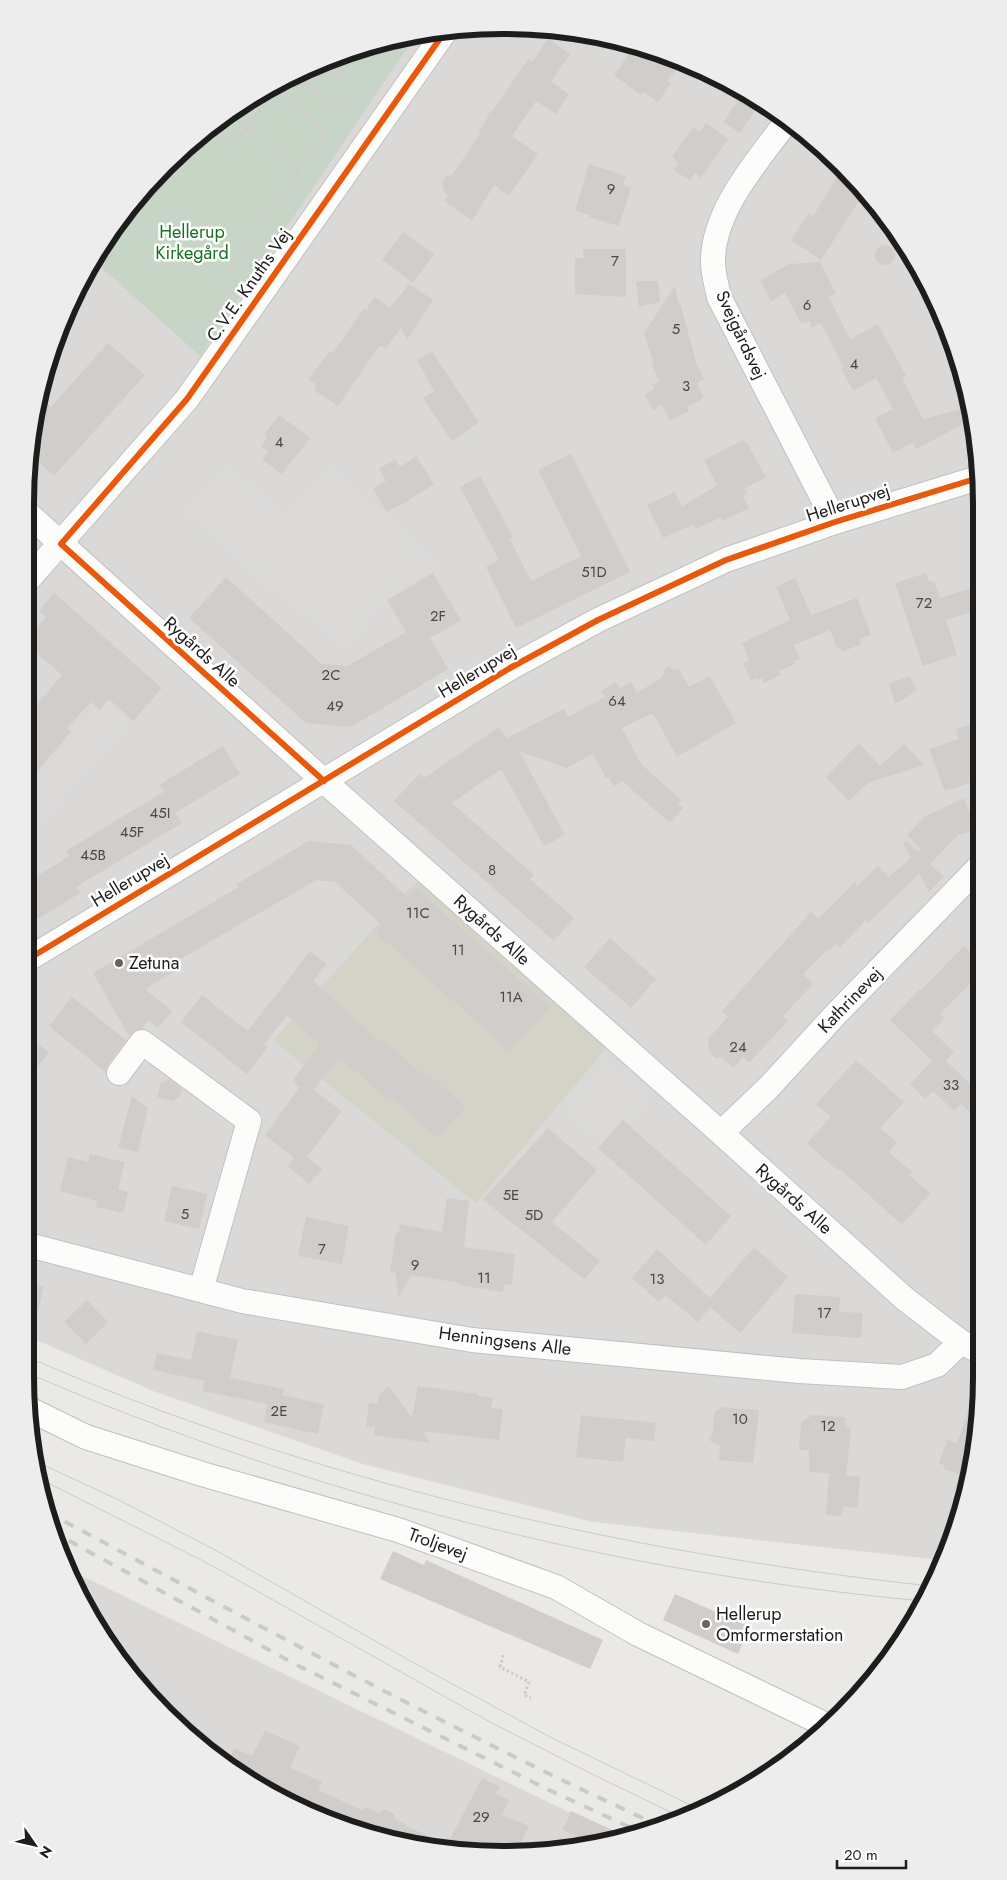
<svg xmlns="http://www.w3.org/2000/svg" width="1007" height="1880" font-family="Jost,sans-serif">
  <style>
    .residential { fill: #dad9d7 }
    .construction { fill: #d3d3c8 }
    .cemetery { fill: #c6d5c6 }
    .parking { fill: #dbdad9 }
    .building { fill: #d0cdca }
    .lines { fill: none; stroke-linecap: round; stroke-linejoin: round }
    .minor-casing { stroke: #c2c1c0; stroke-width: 26 }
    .path { stroke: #d4c9c6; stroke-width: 3; stroke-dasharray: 2.5 2.5; stroke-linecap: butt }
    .minor { stroke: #fcfcfb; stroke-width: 24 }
    .tram { stroke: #cacac9; stroke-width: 1 }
    .rail { stroke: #cacac9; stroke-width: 4; stroke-dasharray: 10 10; stroke-linecap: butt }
    .cycleway-casing { stroke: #fff; stroke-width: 9 }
    .cycleway { stroke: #e8590c; stroke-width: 6 }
    .poi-dot { fill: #656463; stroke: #fff; stroke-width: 2 }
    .labels { text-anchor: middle; stroke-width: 5; stroke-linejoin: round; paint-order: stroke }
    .number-label { font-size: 15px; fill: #4a4948 }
    .park-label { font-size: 18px; fill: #157121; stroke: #fff }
    .street-label { font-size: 18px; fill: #1d1d1d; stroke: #fff }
    .poi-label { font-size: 18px; fill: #1d1d1d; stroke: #fff; text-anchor: start }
    .rim { fill: none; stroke: #1d1d1d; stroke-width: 6 }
  </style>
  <rect width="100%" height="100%" fill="#ebe9e5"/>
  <!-- residential -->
  <path class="residential" d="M472 26 566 29 657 50 742 89 842 165 902 238 957 349 978 441 981 1408 966 1501 941 1560 593 1522 363 1464 153 1391 25 1335 26 472 41 379 89 265 144 188 212 124 292 74 379 41Z
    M72 1571 616 1835 535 1854 380 1839 238 1775 124 1668Z"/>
  <!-- construction -->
  <path class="construction" d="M417 881 609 1045 476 1203 273 1040Z"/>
  <!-- cemetery -->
  <path class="cemetery" d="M404 37 407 48 200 356 93 260 144 188 212 124 292 74 379 41Z"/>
  <!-- parking -->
  <path class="parking" d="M331 465 437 568 384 599 346 646 257 575 187 511 230 467 283 518Z
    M107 702 130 723 30 833 26 829V791Z
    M607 1061 649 1098 607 1145 566 1108Z"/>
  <!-- building -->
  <path class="building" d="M548 39 570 54 551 82 569 94 556 114 536 101 512 136 538 154 509 196 494 185 472 221 444 201 448 195 444 192 442 183 446 176 452 175 480 134 478 133 486 121 489 113 494 109 528 59 532 62Z
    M648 48 668 55 665 60 677 69 667 81 671 83 658 102 644 92 641 95 614 75 632 50 643 58Z
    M745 91 760 103 740 133 723 122Z
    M706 123 728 139 701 178 695 173 690 181 674 170 679 163 672 157 693 127 700 132Z
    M589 164 626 176 623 185 631 188 619 226 589 217 590 215 575 211Z
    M843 167 864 193 821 260 791 240 809 213 813 216Z
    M403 232 434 254 413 283 382 260Z
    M875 255a10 10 0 1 1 20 0a10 10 0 1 1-20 0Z
    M583 249H626V297L575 294V258H584Z
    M820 262 836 294 829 297 850 339 878 324 906 376 902 378 923 419 970 407 973 419 916 449 913 442 893 453 875 418 893 409 876 378 853 391 841 369 844 368 821 323 812 328 809 321 801 323 785 293 771 301 760 280 790 264Z
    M636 281H658L660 302 639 307Z
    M409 284 433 300 407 340 401 328 386 349 380 345 338 406 314 390 317 385 308 379 330 351 333 353 364 308 366 310 374 297 390 308Z
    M675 286 678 303H680L697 365 704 379 697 383 704 398 687 407 689 411 670 421 662 405 653 410 645 394 654 389 652 385 659 381 652 365 654 364 644 333Z
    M108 343 145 375 54 476 29 453 39 395 51 407Z
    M432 352 479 422 452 441 423 398 434 391 417 360Z
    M279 415 310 438 282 474 262 459 268 452 261 446 267 438 264 435Z
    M743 440 746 444 747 443 766 477 744 489 747 494 743 496 749 508 722 521 720 518 695 529 693 525 663 538 647 505 675 492 682 507 717 485 704 460Z
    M571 454 630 572 516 628 486 567 499 560 460 487 480 476 513 537 510 539 531 581 581 556 538 470Z
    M416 456 434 484 402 505 401 504 387 512 373 489 386 481 379 469 395 459 400 467Z
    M433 573 461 620 430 638 448 669 351 727 306 723 189 618 226 577 322 664 348 666 406 632 387 600Z
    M926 573 929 582 934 581 940 598 978 586V610L946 620 957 655 923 666 895 583Z
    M795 578 811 615 857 598 871 635 859 639 861 644 842 652 840 647 837 648 830 630 794 645 800 659 794 661 795 664 779 671 781 675 764 683 762 678 758 680 757 678 751 681 743 663 749 660 742 643 790 620 776 587Z
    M54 593 162 688 133 721 109 699 100 710 91 702 67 728 71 732 26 784V717L62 675 26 644V639L46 617 39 611Z
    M667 666 675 670 678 668 689 687 710 676 736 723 677 757 653 713 622 728 641 764 681 800 678 804 683 808 670 823 622 781 614 786 609 777 606 778 593 754 567 768 519 751 565 835 544 846 501 769 452 803 534 875 530 879 574 918 554 941 394 801 419 774 424 778 499 727 507 738 564 709 568 717 605 697 601 691 616 682 620 688 631 682 637 693 661 678Z
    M910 676 917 691 895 704 889 684Z
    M975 723 979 734V780L945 791 929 749 959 739 956 729Z
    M859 743 880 766 904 744 924 765 868 783 849 801 826 777Z
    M223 746 240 774 175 813 182 823 76 887 80 893 26 926V883L69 856 66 851 165 791 159 785Z
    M964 798 976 829 957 836 930 864 944 877 929 892 919 874 868 923 866 920 840 948 836 943 829 951 827 950 803 974 813 984 783 1016 788 1021 749 1063 743 1057 733 1068 722 1057 715 1058 709 1051 708 1039 728 1017 722 1011 811 912 818 919 855 882 857 886 878 866 889 877 911 858 903 843 907 841 918 852 921 849 907 835 924 817Z
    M308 841 351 845 407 897 416 888 550 1007 510 1051 376 933 382 925 335 882 316 880 177 961 181 968 145 989 172 1011 158 1028 148 1020 142 1029 136 1030 129 1036 93 973 239 887 237 884Z
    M610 938 656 979 631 1008 584 967Z
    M964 946 980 961V974L940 1014 944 1018 932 1031 954 1052 946 1061 980 1093V1101L970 1112 961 1104 954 1111 933 1091 925 1099 910 1084 932 1061 890 1020 920 989 921 990Z
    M310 951 327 964 313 981 379 1041 381 1038 427 1078 430 1075 465 1107 437 1138 392 1097 389 1101 342 1059 340 1062 337 1059 314 1090 342 1111 307 1157 322 1169 309 1184 287 1166 294 1158 265 1135 300 1087 292 1081 320 1044 287 1015 265 1044 268 1047 247 1074 181 1022 202 995 248 1031Z
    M72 997 126 1040 108 1065 105 1072 49 1026Z
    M25 1034 49 1052 25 1082Z
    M856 1060 904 1102 880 1128 897 1142 889 1152 912 1172 909 1175 930 1193 902 1225 840 1169 838 1171 807 1143 831 1117 816 1104Z
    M169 1079 182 1089 179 1097 172 1101 157 1097 161 1083Z
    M132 1096 148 1108 138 1152 118 1148Z
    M623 1120 731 1216 706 1245 598 1148Z
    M548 1128 597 1170 552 1222 600 1261 584 1279 483 1200Z
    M90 1154 125 1162 118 1189 128 1192 123 1213 96 1207 97 1201 60 1191 68 1157 88 1162Z
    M172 1186 207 1194 199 1229 164 1221Z
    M447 1198 469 1201 464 1247 515 1254 512 1285 504 1284 503 1292 459 1285 460 1283 411 1275 398 1298 396 1273 390 1272 396 1233H399L400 1224 442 1232Z
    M306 1217 349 1226 342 1264 298 1256Z
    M754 1247 788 1277 740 1333 710 1307 698 1322 665 1295 659 1302 632 1278 657 1249 710 1298Z
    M25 1281 44 1286 32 1336 25 1335Z
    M795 1294 840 1297 839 1312 863 1313 861 1338 792 1333Z
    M87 1300 108 1322 86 1344 64 1322Z
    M197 1331 238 1340 230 1378 284 1389 282 1395 324 1404 318 1434 264 1422 267 1404 202 1391 205 1381 153 1370 157 1353 191 1360Z
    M389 1386 412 1418 418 1386 478 1394V1396L493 1398 491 1408 503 1409 499 1440 422 1431 430 1443 374 1435 375 1427 366 1426 369 1403 378 1404 379 1395Z
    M973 1398 981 1400V1408L969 1478 944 1469 945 1466 939 1463 947 1440 957 1443Z
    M722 1407 759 1410 753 1463 719 1460 720 1446 709 1440 713 1431 714 1413Z
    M581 1415 656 1423 654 1441 626 1438 623 1462 576 1457Z
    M812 1415 845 1417V1427L851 1428 846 1476 860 1477 858 1508 843 1506 842 1516 826 1515 829 1473 809 1472V1450H799L801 1423Z
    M393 1551 424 1565 426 1560 603 1640 590 1669 380 1579Z
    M675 1594 750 1627 738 1654 663 1620Z
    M265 1731 300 1746 290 1768 322 1782 318 1790 364 1811 365 1807 379 1813 384 1809 394 1814 395 1819 406 1824V1826L439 1841 438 1844 380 1839 238 1775 227 1764 234 1748 252 1756Z
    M482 1778 500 1787 496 1794 509 1800 502 1815 529 1826 517 1852 447 1845Z
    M571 1811 621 1834 580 1844 576 1836 563 1830Z"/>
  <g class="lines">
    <!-- minor casing -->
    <g class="minor-casing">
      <path id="minor" d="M786 122C757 162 712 211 713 263 713 274 717 286 719 297L835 522
        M26 512 324 781 721 1133 905 1299 961 1342
        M26 582 187 399 446 30
        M25 961 510 668 598 620 726 560 835 522 978 478
        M119 1073 142 1042 249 1121 201 1290
        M721 1133 769 1087 837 1013 979 867
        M25 1244 242 1301 472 1340 799 1371 902 1377 937 1365 961 1342 981 1352
        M31 1410 86 1437 202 1474 398 1530 556 1587 638 1634 828 1726"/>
    </g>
    <!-- path -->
    <path class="path" d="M351 52 372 68
      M293 74 341 110
      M276 90 326 131
      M207 129 231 147 284 79
      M246 129 299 171
      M108 238 112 242 186 149
      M221 280 355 91 320 64
      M503 1655 500 1667 529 1682 524 1695 531 1698"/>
    <!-- minor -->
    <use href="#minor" class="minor"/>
    <!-- tram -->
    <path class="tram" d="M25 1356C312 1481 620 1552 930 1586
      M25 1372C310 1495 615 1573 924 1601
      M39 1463 117 1499 217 1551 414 1663 550 1737 701 1810
      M42 1480 209 1564 490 1722 596 1776 685 1819"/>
    <!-- rail -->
    <path class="rail" d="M47 1512C249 1620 450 1730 658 1825
      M51 1531 295 1664 549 1790 636 1830"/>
    <!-- cycleway casing -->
    <g class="cycleway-casing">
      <path id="cycleway" d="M324 781 61 544 187 399 446 30
        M25 961 510 668 598 620 726 560 835 522 978 478"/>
    </g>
    <!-- cycleway -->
    <use href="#cycleway" class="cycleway"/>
  </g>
  <!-- markers -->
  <g class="poi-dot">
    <circle cx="119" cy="963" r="5"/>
    <circle cx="706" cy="1624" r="5"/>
  </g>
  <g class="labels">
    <!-- number labels -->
    <g class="number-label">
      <text x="611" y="194">9</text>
      <text x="615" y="266">7</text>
      <text x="807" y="310">6</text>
      <text x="676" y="334">5</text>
      <text x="854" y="369">4</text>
      <text x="686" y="391">3</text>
      <text x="279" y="447">4</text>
      <text x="594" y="577">51D</text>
      <text x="924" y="608">72</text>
      <text x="438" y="621">2F</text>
      <text x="331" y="680">2C</text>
      <text x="617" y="706">64</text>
      <text x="335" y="711">49</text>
      <text x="160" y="818">45I</text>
      <text x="132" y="837">45F</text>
      <text x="93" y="860">45B</text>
      <text x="492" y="875">8</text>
      <text x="418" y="918">11C</text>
      <text x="458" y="955">11</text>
      <text x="511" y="1002">11A</text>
      <text x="738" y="1052">24</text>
      <text x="951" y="1090">33</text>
      <text x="511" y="1200">5E</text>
      <text x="185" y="1219">5</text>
      <text x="534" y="1220">5D</text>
      <text x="322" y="1254">7</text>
      <text x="415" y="1270">9</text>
      <text x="484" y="1283">11</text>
      <text x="657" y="1284">13</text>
      <text x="824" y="1318">17</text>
      <text x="279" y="1416">2E</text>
      <text x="740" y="1424">10</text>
      <text x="828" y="1431">12</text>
      <text x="481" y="1822">29</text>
    </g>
    <!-- park labels -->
    <g class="park-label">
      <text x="192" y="238">Hellerup<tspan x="192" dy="21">Kirkegård</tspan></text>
    </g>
    <!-- street labels -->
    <g class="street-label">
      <text transform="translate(249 285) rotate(-55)" y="6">C.V.E. Knuths Vej</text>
      <text transform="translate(741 335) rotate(65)" y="6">Svejgårdsvej</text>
      <text transform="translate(848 503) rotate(-18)" y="6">Hellerupvej</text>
      <text transform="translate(202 652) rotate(42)" y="6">Rygårds Alle</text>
      <text transform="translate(477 671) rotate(-31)" y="6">Hellerupvej</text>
      <text transform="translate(130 880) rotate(-31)" y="6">Hellerupvej</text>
      <text transform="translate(492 930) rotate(42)" y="6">Rygårds Alle</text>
      <text transform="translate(850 1000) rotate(-46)" y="6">Kathrinevej</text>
      <text transform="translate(794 1199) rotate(42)" y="6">Rygårds Alle</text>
      <text transform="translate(505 1341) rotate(7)" y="6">Henningsens Alle</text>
      <text transform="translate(438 1544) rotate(20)" y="6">Troljevej</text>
    </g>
    <!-- poi labels -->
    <g class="poi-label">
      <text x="129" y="969">Zetuna</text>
      <text x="716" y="1620">Hellerup<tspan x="716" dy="21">Omformerstation</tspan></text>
    </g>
  </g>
  <!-- crop -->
  <path d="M0 0H1007V1880H0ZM503 34H504A469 469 0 0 1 973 503V1377A469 469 0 0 1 504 1846H503A469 469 0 0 1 34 1377V503A469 469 0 0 1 503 34Z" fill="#ededed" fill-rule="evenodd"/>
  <path class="rim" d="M503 34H504A469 469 0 0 1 973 503V1377A469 469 0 0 1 504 1846H503A469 469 0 0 1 34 1377V503A469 469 0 0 1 503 34Z"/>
  <!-- north arrow -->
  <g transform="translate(35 1845) rotate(124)" stroke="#ffffff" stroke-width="4" paint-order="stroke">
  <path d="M0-4L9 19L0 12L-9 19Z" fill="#1d1d1d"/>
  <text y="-8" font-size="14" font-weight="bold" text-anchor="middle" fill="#1d1d1d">N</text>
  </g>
  <!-- scale -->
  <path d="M837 1860v8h69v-8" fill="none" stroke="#1d1d1d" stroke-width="2.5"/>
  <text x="844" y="1860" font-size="15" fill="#1d1d1d" stroke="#ffffff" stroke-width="4" paint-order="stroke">20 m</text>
</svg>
